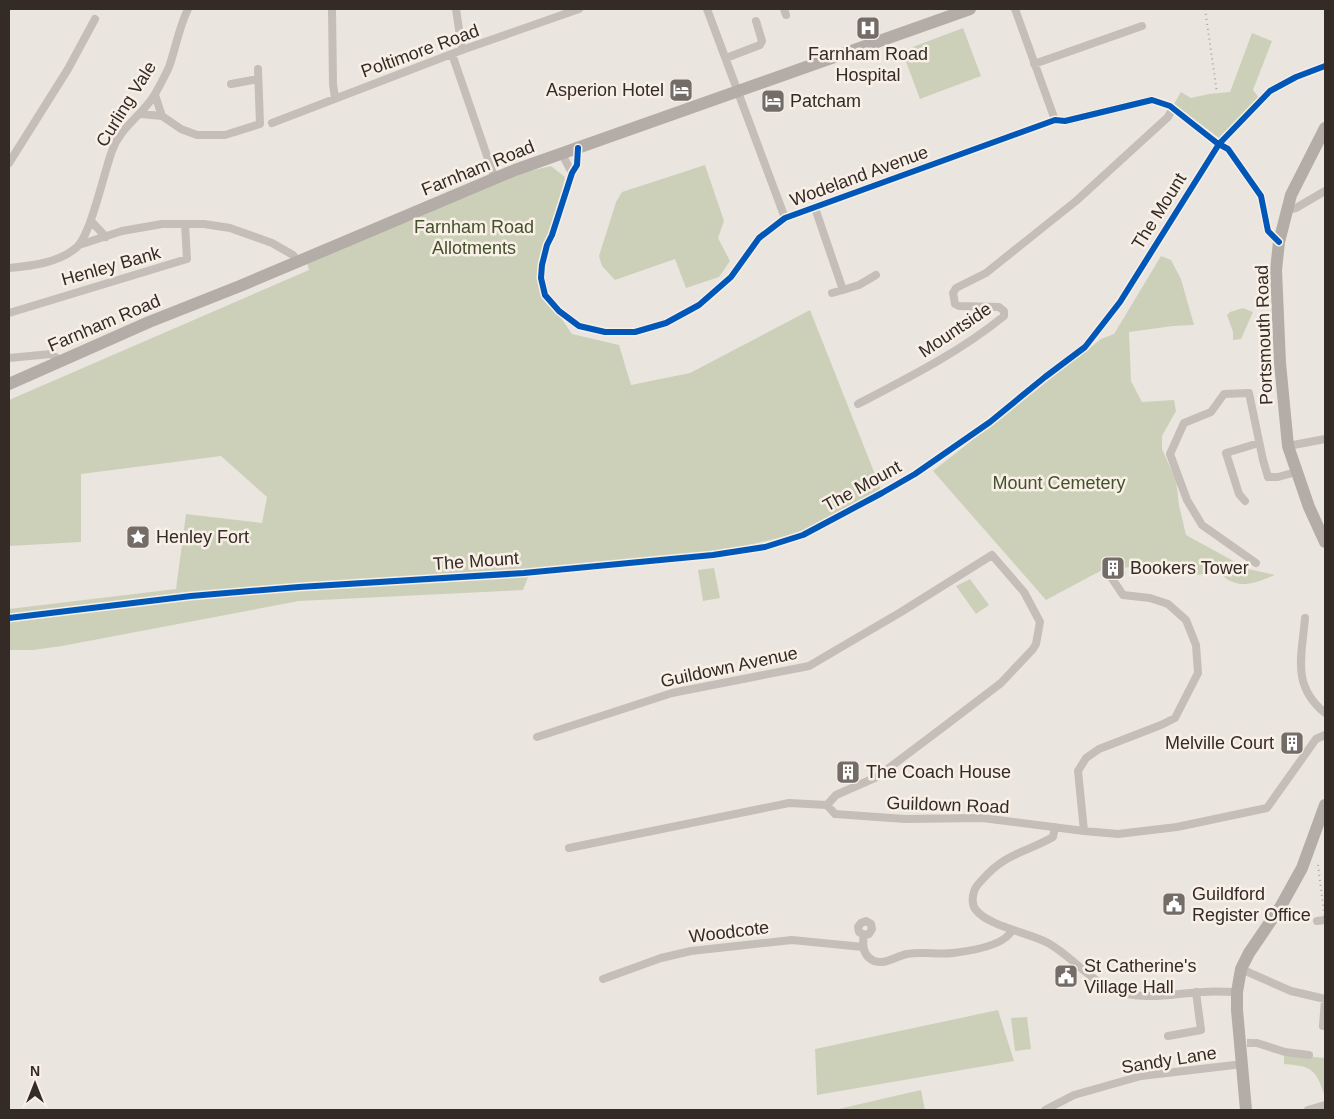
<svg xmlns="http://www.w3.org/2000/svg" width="1334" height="1119" font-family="Arial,sans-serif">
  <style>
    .green { fill: #cdd0b9 }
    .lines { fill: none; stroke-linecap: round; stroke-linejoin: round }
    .minor-tunnel { stroke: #c6c0ba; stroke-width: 8; stroke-dasharray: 8 4; stroke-linecap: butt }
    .minor { stroke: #c4bdb8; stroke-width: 8 }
    .primary { stroke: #b3aca7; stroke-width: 12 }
    .rail { stroke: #aca6a2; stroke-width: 2; stroke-dasharray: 1 4; stroke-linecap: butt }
    .cycleway-casing { stroke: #f8efe6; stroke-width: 9 }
    .cycleway { stroke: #0057b8; stroke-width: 6 }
    .labels { text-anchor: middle; stroke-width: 5; stroke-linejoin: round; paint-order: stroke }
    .street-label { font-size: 18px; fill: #342b27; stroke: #f8efe6 }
    .poi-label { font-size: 18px; fill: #342b27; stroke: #f8efe6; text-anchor: start }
    .park-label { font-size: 18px; fill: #45512c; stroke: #f8efe6 }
  </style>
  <rect width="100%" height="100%" fill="#ebe5df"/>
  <!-- green -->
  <path class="green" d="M963 28 981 76 920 99 902 51Z
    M1252 33 1272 41 1253 90 1259 98 1219 138 1174 104 1181 92 1191 98 1209 94 1230 92Z
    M705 165 724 221 718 238 730 261 719 277 686 288 675 259 615 280 602 266 599 256 616 202 622 192Z
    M551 166 565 177 552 235 542 265 545 295 572 334 619 345 631 385 690 373 810 310 882 492 796 534 732 549 531 570 523 590 299 601 62 646 33 650H9V609L176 589 186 514 262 523 267 497 221 456 81 474V542L9 546V400L309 270 306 259 516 174Z
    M1161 256 1171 260 1181 279 1194 325 1173 326 1129 332 1131 381 1142 402 1174 400 1176 411 1162 436V449L1176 480 1179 505 1186 535 1248 569 1275 575C1252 584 1238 591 1218 572L1189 576 1178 564 1104 569 1046 600 933 471 1101 339 1114 334Z
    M1243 308 1253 312 1241 339 1233 340V332L1227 315 1230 312Z
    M714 568 720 598 703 601 698 570Z
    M970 579 989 605 976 614 956 586Z
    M998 1010 1014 1061 817 1095 815 1049Z
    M1027 1017 1031 1049 1015 1051 1011 1018Z
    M1284 1054 1325 1058V1097C1316 1070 1313 1066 1284 1064Z
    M921 1090 925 1110H834Z"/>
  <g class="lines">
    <!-- minor-tunnel -->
    <path class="minor-tunnel" d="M1247 1043H1257"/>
    <!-- minor -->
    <path class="minor" d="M332 9 333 84 335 98
      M456 9 462 50
      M707 9 785 218
      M784 9 786 15
      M1015 9 1055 120
      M452 54 495 179
      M726 58 760 45 762 41 756 21
      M1034 64 1142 26
      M231 84 258 79
      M155 95 162 116
      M141 114 162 116 181 129 197 135H225L260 124 258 69
      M272 123 462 50 579 9
      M578 148 577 165 572 173 552 235 547 245 542 265 541 278 545 295 559 311 579 326 605 332H635L666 323 699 305 731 277 759 238 785 218 1055 120 1065 121 1152 100 1170 106 1217 143 1228 149 1261 196 1268 231 1279 242
      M562 154 572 173
      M9 163 68 69 95 19
      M815 208 843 290 859 285 876 275
      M1286 210 1296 208 1325 191
      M91 221 106 237
      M79 245 122 231 162 224H204L230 228 272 243 293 255 298 261
      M9 268C31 266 59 263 77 247 91 234 104 172 112 151 120 127 143 115 155 94 160 85 165 76 169 67 176 47 179 27 188 9
      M832 293 843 290
      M9 313 187 259 185 224
      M9 358 51 354 61 361
      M858 404C908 378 960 352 1004 316V311L999 307 959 306 955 304 953 293 956 288 986 273 1076 201 1168 117 1173 108
      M1288 446 1325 439
      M1245 501 1239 494 1226 453 1259 443
      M1256 563 1202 525 1187 500 1170 454 1184 423 1211 412 1224 394 1249 393 1263 460 1268 477H1278L1296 472
      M227 594 299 587 524 573 713 555 765 547 803 535 882 493 915 474 990 422 1045 377 1085 347 1120 302 1219 144 1270 91 1296 77 1325 66
      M1305 618C1302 656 1291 685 1325 713
      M537 737 672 693 809 666 901 612 992 555 1024 592 1040 622 1036 644 1033 649 1001 683 946 725 877 777 836 795 827 805
      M1055 827 1053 837C1025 853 1005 853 982 880 979 883 975 887 974 892 972 897 972 906 976 910 988 926 1030 933 1048 943 1075 958 1092 985 1123 993 1149 1000 1177 993 1203 992 1214 991 1226 992 1237 992
      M1084 831 1078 771 1086 758 1099 749 1161 725 1175 718 1198 673 1196 645 1186 620 1168 604 1150 598 1123 595 1109 574
      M569 848 789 803 827 805 835 814 905 819 982 818 1084 831 1118 834 1177 827 1267 808 1316 739 1325 735
      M1317 921 1325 920
      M864 935 859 932 858 927 861 923 866 921 871 924 872 929 869 934 864 935C862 945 863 956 874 961 886 965 896 956 907 954 922 951 938 955 953 953 970 951 1005 946 1012 930
      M1241 969 1291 991 1325 999 1323 1026
      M603 979 661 958 691 951 792 940 863 947
      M1168 1036 1201 1030 1196 992
      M1257 1043 1285 1052 1309 1055
      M1045 1110 1074 1095 1141 1076 1243 1064
      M1308 1110 1325 1105"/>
    <!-- primary -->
    <path class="primary" d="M1325 128 1291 195 1279 242 1276 270 1280 363 1288 446 1309 507 1325 542
      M9 384 149 322 240 286 515 170 970 9
      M1246 1110 1237 1010V992L1241 969 1249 953 1281 906 1302 868 1325 805"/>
    <!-- rail -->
    <path class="rail" d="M1205 9 1217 93
      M1318 865 1325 920"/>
    <!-- cycleway casing -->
    <g class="cycleway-casing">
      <path id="cycleway" d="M578 148 577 165 572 173 552 235 547 245 542 265 541 278 545 295 559 311 579 326 605 332H635L666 323 699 305 731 277 759 238 785 218 1055 120 1065 121 1152 100 1170 106 1217 143 1228 149 1261 196 1268 231 1279 242
        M9 618 191 596 299 587 524 573 713 555 765 547 803 535 882 493 915 474 990 422 1045 377 1085 347 1120 302 1219 144 1270 91 1296 77 1325 66"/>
    </g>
    <!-- cycleway -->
    <use href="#cycleway" class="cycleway"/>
  </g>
  <!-- icons -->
  <defs>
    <g id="hospital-square" transform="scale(1.25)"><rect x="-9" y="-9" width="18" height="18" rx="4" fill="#746c67" stroke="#f8efe6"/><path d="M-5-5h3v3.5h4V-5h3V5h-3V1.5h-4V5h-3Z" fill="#fff"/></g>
    <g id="hotel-square" transform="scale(1.25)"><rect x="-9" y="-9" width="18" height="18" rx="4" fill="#746c67" stroke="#f8efe6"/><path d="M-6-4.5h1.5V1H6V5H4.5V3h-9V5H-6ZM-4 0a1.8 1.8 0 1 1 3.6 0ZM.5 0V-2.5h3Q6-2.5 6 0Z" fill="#fff"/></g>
    <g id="sight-square" transform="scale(1.25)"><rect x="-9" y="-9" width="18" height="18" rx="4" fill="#746c67" stroke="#f8efe6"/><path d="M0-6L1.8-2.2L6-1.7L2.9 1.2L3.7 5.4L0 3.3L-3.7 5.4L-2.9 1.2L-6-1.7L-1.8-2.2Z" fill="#fff"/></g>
    <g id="building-square" transform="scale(1.25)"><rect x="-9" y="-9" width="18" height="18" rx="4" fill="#746c67" stroke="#f8efe6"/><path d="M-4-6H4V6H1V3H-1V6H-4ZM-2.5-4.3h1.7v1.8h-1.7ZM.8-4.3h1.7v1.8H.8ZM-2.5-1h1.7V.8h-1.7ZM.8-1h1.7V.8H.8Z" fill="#fff"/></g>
    <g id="civic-square" transform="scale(1.25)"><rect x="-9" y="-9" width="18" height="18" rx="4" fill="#746c67" stroke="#f8efe6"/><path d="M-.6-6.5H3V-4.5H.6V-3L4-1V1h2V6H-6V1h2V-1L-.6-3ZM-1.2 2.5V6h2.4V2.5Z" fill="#fff"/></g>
  </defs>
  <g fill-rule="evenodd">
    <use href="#hospital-square" x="868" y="28"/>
    <use href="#hotel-square" x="681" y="90"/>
    <use href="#hotel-square" x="773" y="101"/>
    <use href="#sight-square" x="138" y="537"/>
    <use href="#building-square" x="1113" y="568"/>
    <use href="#building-square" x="1292" y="743"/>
    <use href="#building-square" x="848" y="772"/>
    <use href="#civic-square" x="1174" y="904"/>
    <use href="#civic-square" x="1066" y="976"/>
  </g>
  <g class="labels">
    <!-- street labels -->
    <g class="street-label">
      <text transform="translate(420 51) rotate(-20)" y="6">Poltimore Road</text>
      <text transform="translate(126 104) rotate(-58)" y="6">Curling Vale</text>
      <text transform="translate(478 168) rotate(-22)" y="6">Farnham Road</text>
      <text transform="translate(859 176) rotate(-20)" y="6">Wodeland Avenue</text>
      <text transform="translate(1159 211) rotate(-58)" y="6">The Mount</text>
      <text transform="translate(111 266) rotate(-16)" y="6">Henley Bank</text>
      <text transform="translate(104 323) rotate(-23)" y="6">Farnham Road</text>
      <text transform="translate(955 330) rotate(-34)" y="6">Mountside</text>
      <text transform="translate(1264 335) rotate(-92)" y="6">Portsmouth Road</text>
      <text transform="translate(862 486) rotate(-29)" y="6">The Mount</text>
      <text transform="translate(476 561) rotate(-4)" y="6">The Mount</text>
      <text transform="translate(729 667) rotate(-12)" y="6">Guildown Avenue</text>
      <text transform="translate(948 805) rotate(2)" y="6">Guildown Road</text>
      <text transform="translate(729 932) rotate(-7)" y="6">Woodcote</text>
      <text transform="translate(1169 1060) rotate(-9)" y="6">Sandy Lane</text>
    </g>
    <!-- poi labels -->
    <g class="poi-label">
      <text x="868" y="60" text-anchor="middle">Farnham Road<tspan x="868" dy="21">Hospital</tspan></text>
      <text x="664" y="96" text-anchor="end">Asperion Hotel</text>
      <text x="790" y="107">Patcham</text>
      <text x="156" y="543">Henley Fort</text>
      <text x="1130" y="574">Bookers Tower</text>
      <text x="1274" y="749" text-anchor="end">Melville Court</text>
      <text x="866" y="778">The Coach House</text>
      <text x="1192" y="900">Guildford<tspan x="1192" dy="21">Register Office</tspan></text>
      <text x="1084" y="972">St Catherine's<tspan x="1084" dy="21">Village Hall</tspan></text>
    </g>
    <!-- park labels -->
    <g class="park-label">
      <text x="474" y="233">Farnham Road<tspan x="474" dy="21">Allotments</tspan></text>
      <text x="1059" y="489">Mount Cemetery</text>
    </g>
  </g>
  <!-- border -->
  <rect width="1334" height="1119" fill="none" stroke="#342b27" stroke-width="20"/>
  <!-- north arrow -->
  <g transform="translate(35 1084)" stroke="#f8efe6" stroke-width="4" paint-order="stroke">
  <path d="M0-4L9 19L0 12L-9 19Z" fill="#342b27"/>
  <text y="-8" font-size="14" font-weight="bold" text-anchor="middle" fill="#342b27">N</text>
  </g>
</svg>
